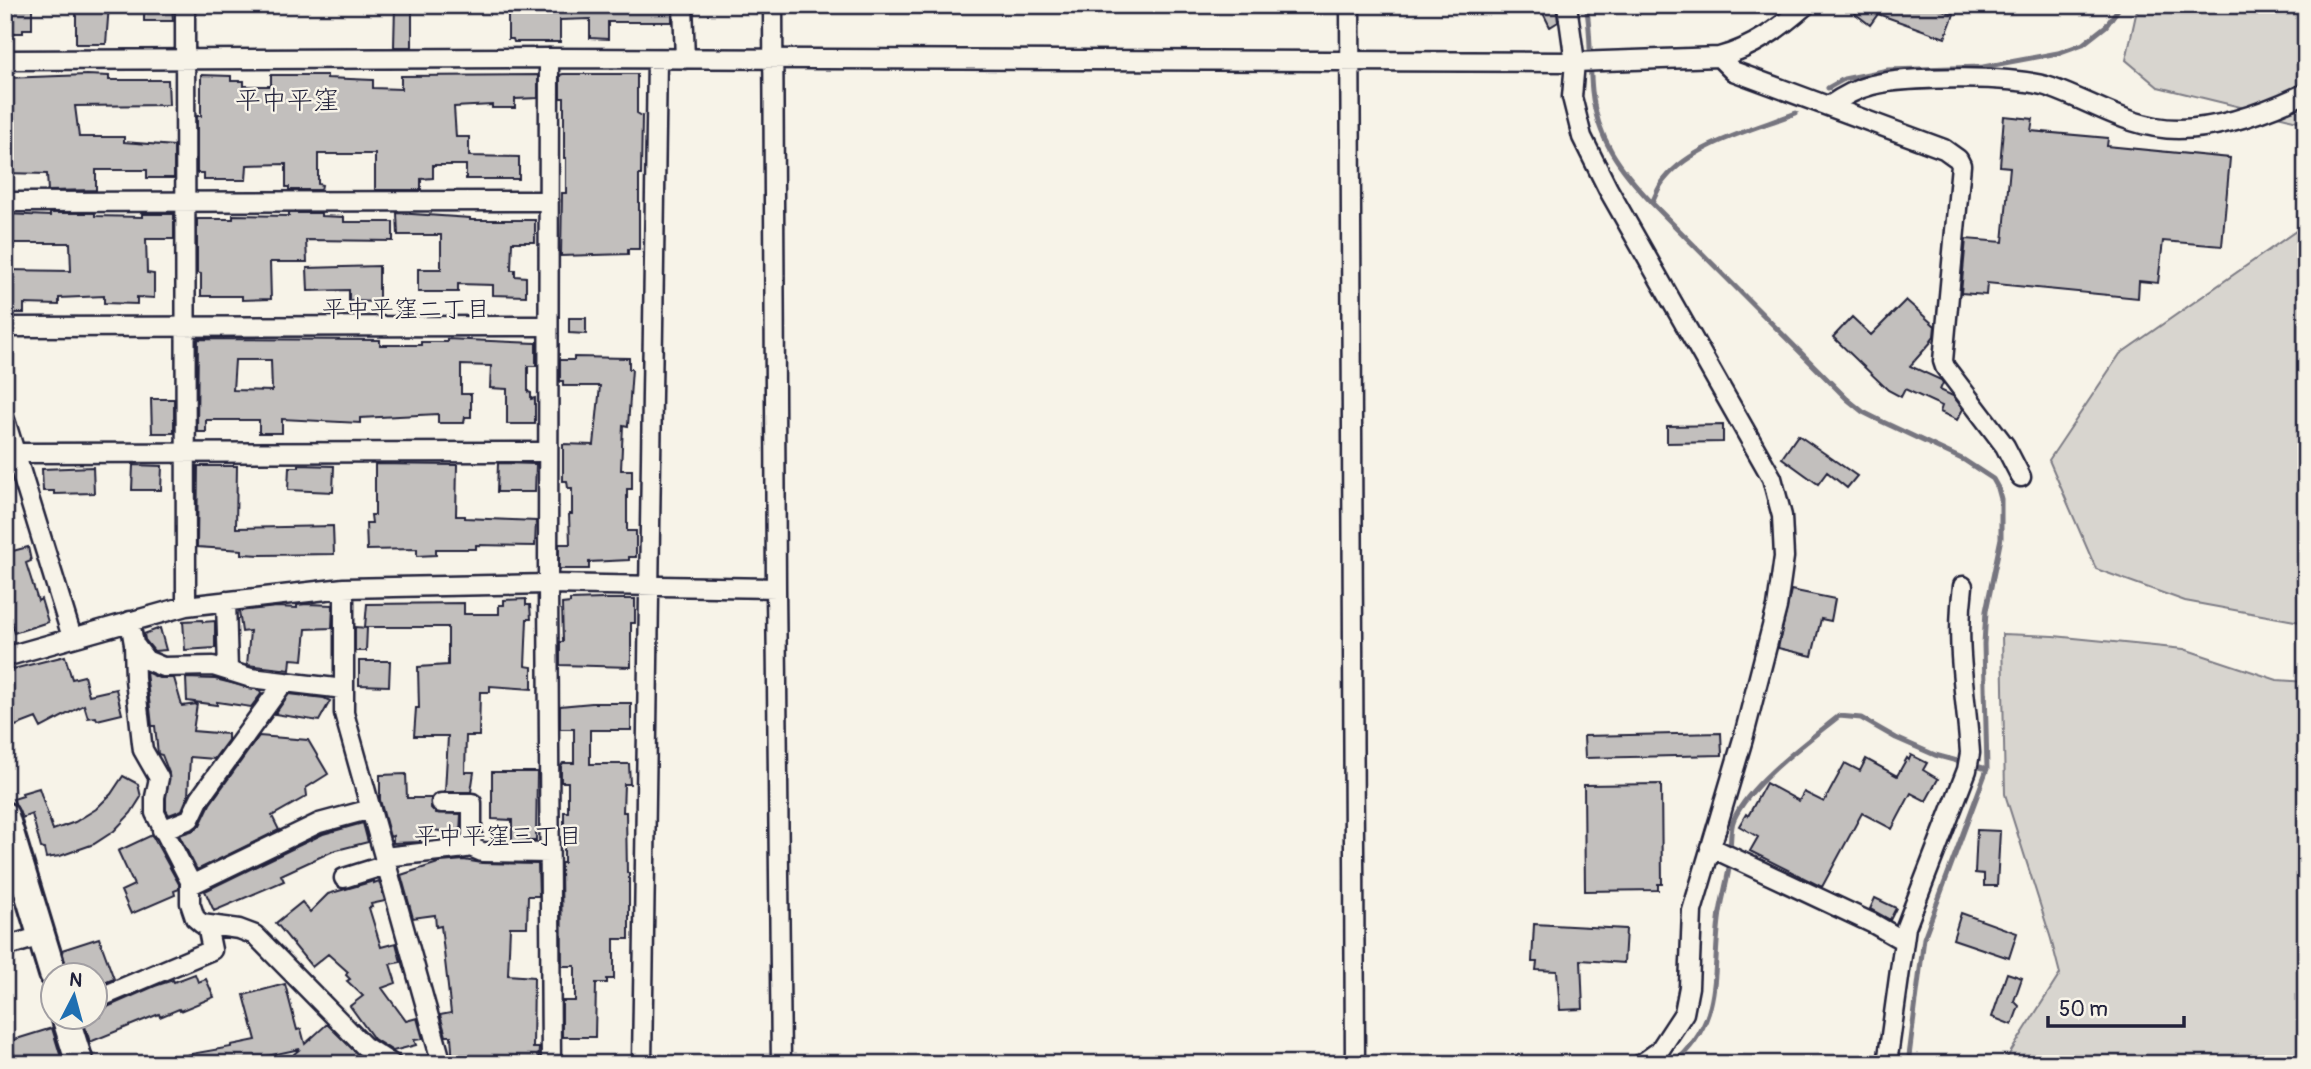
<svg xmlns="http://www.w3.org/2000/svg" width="2311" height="1069" font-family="Pangolin,'Klee One',sans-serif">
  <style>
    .green { fill: #d8d5cf; stroke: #7d7c85; stroke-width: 2 }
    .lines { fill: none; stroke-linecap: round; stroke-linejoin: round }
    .stream { stroke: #76747f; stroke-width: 5 }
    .building { fill: #c2bfbd; stroke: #22223b; stroke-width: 2; fill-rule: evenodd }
    .minor-casing { stroke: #22223b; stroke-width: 23 }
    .highway-casing { stroke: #22223b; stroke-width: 32 }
    .minor { stroke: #f7f3e8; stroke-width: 18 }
    .highway { stroke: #f7f3e8; stroke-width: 26 }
    .labels { text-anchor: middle; stroke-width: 5; stroke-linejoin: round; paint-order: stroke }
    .neighbourhood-label { font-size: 24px; fill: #22223b; stroke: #f7f3e8 }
    .quarter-label { font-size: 26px; fill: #22223b; stroke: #f7f3e8 }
  </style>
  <rect width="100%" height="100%" fill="#f7f3e8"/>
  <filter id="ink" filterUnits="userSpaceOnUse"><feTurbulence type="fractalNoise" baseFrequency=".0143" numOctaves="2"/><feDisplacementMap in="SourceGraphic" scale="14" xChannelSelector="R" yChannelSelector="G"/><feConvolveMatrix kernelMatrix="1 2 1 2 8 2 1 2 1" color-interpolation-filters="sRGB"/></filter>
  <g filter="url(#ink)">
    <!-- green -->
    <path class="green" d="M2138 5H2306V123L2158 87 2126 60Z
      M2306 224V623L2185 601 2096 569 2049 460 2120 354Z
      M2002 634 2054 636 2184 649 2277 680 2306 682V1064H2003L2060 974 2051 939 2005 794Z"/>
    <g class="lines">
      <!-- stream -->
      <path class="stream" d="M1586 5C1592 36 1589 62 1592 91 1597 139 1620 169 1652 203
        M1828 88 1844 79 1888 70 1983 67 2058 53 2083 44 2106 26 2121 5
        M1796 113C1755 129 1693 144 1665 179 1659 185 1656 195 1652 203L1847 399 1863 412 1883 422 1964 460 1993 479 1998 488 2001 499V538L1986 611 1984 644 1987 769 1924 938 1908 1064
        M1730 851C1731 841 1730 828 1734 819 1750 783 1808 741 1839 716L1861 718 1896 738 1935 755 1987 769
        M1673 1064C1723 1022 1712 978 1719 920 1721 900 1728 881 1730 861"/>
    </g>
    <!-- building -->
    <path class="building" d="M9 5H32V29H23V33H8Z
      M76 5H109L106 44H76Z
      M144 5H172L173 21H144Z
      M395 5H412V47H394Z
      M508 5H672V22H608V39L590 38V19L560 20V42H514L513 39H508Z
      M1539 5H1556L1558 22 1550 27Z
      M1844 5H1929L1954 14 1945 38 1878 14 1870 25Z
      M563 74H637V113L642 116 641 175H639V249H628V254L561 256 562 193H566V158H564V98H560V75Z
      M87 75 109 76V80H168L169 105 75 106 79 137H124V142L174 146V178H147V170H96V190L48 191 47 174 5 173V78Z
      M201 75 231 76V81H244V86H271V75H327V78L373 80V88L401 89V76L538 75V98L515 99V108H492V105L454 107 456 137H469V156L519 157V179H466V165H433V178L421 179V190H375V154H318V184L322 185 321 190H289V187H286V164L247 165 246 180H204V173H197V116H201Z
      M2004 116 2033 119 2031 131 2108 138 2107 146 2230 158 2222 246 2163 241 2158 283 2139 281 2138 298 1987 283 1986 295 1961 293 1966 239 2003 242 2010 167 2000 166Z
      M50 213H95V216L142 217V214H174V239H146L147 273 154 274V298L137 297V304L104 303V296L59 298V305L24 304V313H7L5 270 71 271 70 243H5V214L50 216Z
      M289 213H321V216L344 217V222H393V241L306 240 307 262H270L271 299 242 300V296H201V274L197 273V219H233V215L289 216Z
      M397 213 470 218V220H535V242H512L511 270H515V276L526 277V296L493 295V285L458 284V292H418V269H441V235H398Z
      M379 266V302L349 301V290L308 291 307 268Z
      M1906 300 1935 326 1934 336 1931 340 1932 341 1910 366 1941 380 1943 383 1940 390 1953 396 1963 409 1957 420 1940 412 1942 406 1905 389 1901 397 1888 390 1833 337 1852 317 1871 335Z
      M569 318H586V334L569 333Z
      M198 339 380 340V345H421V342H447V339L536 343V366H528V392L531 393V399L535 398V424H507V389L490 388 491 366 461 365V394H471V417H465L464 423H438V414L360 418V423L282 419V433H259V420H206V432H197ZM235 360H271L272 391 233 390Z
      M574 357 629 358V369H632L628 426 623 425 621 470H632V489H627V531H636V557H629V560L589 562V569H559V544H570L569 514H572V488H568L567 481H563V444L594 445 600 386H563V381H560V360H574Z
      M151 399H174V433H152Z
      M1723 425V442L1667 443V426Z
      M1798 435 1857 476 1847 488 1827 472 1818 484 1782 458Z
      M498 463 536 464 535 492H497Z
      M375 464 457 465 456 516H465V518L536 521 535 546 476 545V549H436V555L417 556V549L367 550 366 523H372L371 515H375Z
      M133 465 162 466 161 490H132Z
      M299 465 334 466 333 492 288 490 289 467H299Z
      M198 466H237L236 528 333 526 334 554 261 555 242 554V550L197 547Z
      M93 467 94 493 54 494V491H43L42 469Z
      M28 547 31 561 26 563 38 601 41 599 48 622 14 633 5 594V553Z
      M1791 590 1835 599 1831 621 1821 619 1812 656 1778 648Z
      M526 599V605H530L531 619H527L525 666 532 667V689L490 686V692H480L479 736H466L465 772H474L471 792H445L448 736H414L416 708H419L418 667 448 665V627H365L367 604 464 603V614H499V605H504V600Z
      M603 599H635V623H631V667L560 665V642H563L562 604 570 603V600Z
      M307 604 333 605 332 628 306 629 303 660 291 659 290 670 247 665 250 631 242 632 239 611 277 607 297 608V605Z
      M202 620 203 622 215 621V648L185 650 183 621Z
      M355 627 367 628 366 651H355Z
      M160 628 166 650 154 651 145 640 144 634Z
      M65 656 72 679 84 676 89 695 116 689 122 714 97 720 96 717 88 718 84 705 41 728 36 718 5 730V671Z
      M359 661H390L389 686 359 685Z
      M146 672 159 678H174L182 706 197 704 193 731 228 734V740L214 759 190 757 188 796 182 810 169 815 166 810V798L169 773 162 755 158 754 155 726H152Z
      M186 678 215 679 260 690 261 694 251 707 217 702V705L187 701Z
      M289 694 324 698 330 701 319 721 275 714Z
      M592 703H631V730H590V764H629L630 784H624L623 812H626L627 873H629V939H614V979H607V983H596L595 1037H562V1001H575V966H562L561 863H564V812H568V782H561V766L563 763H574V729H560V706Z
      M1721 733 1722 755 1585 758 1584 736Z
      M259 736 308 740 328 774 306 788 307 796 272 816 279 830 197 870 179 835 194 830 200 825 210 804Z
      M1911 755 1927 763 1923 770 1938 779 1926 801 1911 793 1892 829 1862 813 1822 887 1750 851 1758 837 1739 826 1746 814 1748 816 1766 783 1799 801 1804 792 1824 802 1845 763 1860 771 1866 759 1897 776 1907 758 1909 760Z
      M492 772H537L536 841H512V820L492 819Z
      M406 774 407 798H431V808L436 813 461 814 460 834 420 828V842L393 843V836L390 837 380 800V775Z
      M123 776 138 784 141 797 131 813 114 831 94 844 60 856 46 858 44 849 41 848 32 814 22 818 13 799 23 796 22 793 39 788 53 830 75 822 96 809 111 794Z
      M1661 784 1662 884H1658V890L1585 891 1584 785Z
      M363 823 368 842 333 851 281 875 284 881 214 911 205 891 323 834Z
      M1977 830 2000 831 1997 886H1984V874L1975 873Z
      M152 835 179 884V889L174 891 175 895 131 914 121 891 134 885 118 851Z
      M464 860 482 863 538 864 539 896H528L527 927H510L508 975 534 977 533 1048H539L538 1064H453L451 1036H446L440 1015 451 1013 441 926 436 927 435 915 413 918 401 875 441 862Z
      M374 881V883L379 881 385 901 371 904 372 907 369 908 381 947 396 943 401 962 390 964 396 983 382 988 406 1021 417 1018 423 1039 414 1040 416 1045 393 1051 374 1039 350 1006 363 996 347 981 350 979 346 975 348 972 328 954 312 967 276 923 302 902 310 912 328 894Z
      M1875 898 1896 908 1890 920 1870 909Z
      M1961 913 2017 933 2009 958 1953 939Z
      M1534 924 1626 929 1624 963 1581 960 1583 1009 1560 1010 1557 971 1536 970 1537 962H1532Z
      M99 938 114 979 94 987V975H68L62 950Z
      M2007 973 2022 978 2014 1001 2019 1006 2012 1025 1992 1017Z
      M195 974 198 982 206 979 214 997 180 1011 179 1009 160 1017 159 1014 149 1018 90 1042 82 1017H100L98 1011 155 986 173 980 174 982Z
      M285 984 297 1030 301 1029 305 1044 327 1024 362 1058 356 1064H297L294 1054 300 1049 230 1064H181L180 1056 231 1047V1045L256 1040 244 995Z
      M52 1028 63 1064H17L10 1041Z"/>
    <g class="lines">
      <!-- minor casing -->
      <g class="minor-casing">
        <path id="minor" d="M185 5 186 606
          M683 5 685 59
          M773 5 776 588 781 1064
          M1350 5 1355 1064
          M1567 5 1575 62 1572 97 1582 137 1608 189 1772 478 1782 516 1784 557 1777 607 1743 739 1692 911 1689 987 1684 1013 1659 1051 1641 1064
          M1719 57 1733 71 1944 149 1958 159 1961 165 1943 361 1945 367 2005 446 2021 477
          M549 58 548 584 551 1064
          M5 60 549 58 1575 62 1719 57C1753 48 1780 28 1806 5
          M1829 106C1842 97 1856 89 1872 85 1907 76 2018 75 2052 88 2094 103 2132 129 2178 129 2220 129 2268 111 2306 93
          M5 202 549 201
          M5 327 548 326
          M5 420 72 637
          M15 453 548 452
          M344 588V713L442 1064
          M226 601 228 670
          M130 621 134 644 135 679 142 743 143 750 159 778 155 797V813L190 881V903L195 918 202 924 239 929 255 935 364 1046 392 1064
          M134 644 146 660 163 667 213 666 251 678 344 689
          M5 657 186 606 344 588 548 584 776 588
          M162 830 190 819 200 798 284 682
          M469 844 475 849 482 852 549 853
          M1710 847 1874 924 1902 940
          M384 857 466 848 472 837V803H441
          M344 878 386 865
          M191 885 319 823 371 809
          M5 947 41 936
          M94 1000 212 950 207 925
          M642 1064 657 59
          M1887 1064 1906 927 1967 770 1970 753C1966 694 1955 646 1963 586"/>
      </g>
      <!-- highway casing -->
      <g class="highway-casing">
        <path id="highway" d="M5 816 53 974
          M65 1016 80 1064"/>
      </g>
      <!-- minor -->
      <use href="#minor" class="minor"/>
      <!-- highway -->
      <use href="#highway" class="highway"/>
    </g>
  </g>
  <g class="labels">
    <!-- neighbourhood labels -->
    <g class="neighbourhood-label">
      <text x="406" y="317">平中平窪二丁目</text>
      <text x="498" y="844">平中平窪三丁目</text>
    </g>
    <!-- quarter labels -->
    <g class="quarter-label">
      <text x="287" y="109">平中平窪</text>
    </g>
  </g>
  <!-- margin -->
  <rect width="2311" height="1069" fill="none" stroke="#f7f3e8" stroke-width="28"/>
  <rect x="14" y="14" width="2283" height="1041" fill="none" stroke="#22223b" stroke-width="2.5" filter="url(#ink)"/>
  <!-- north arrow -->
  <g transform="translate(74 996) rotate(6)"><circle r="33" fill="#f7f3e8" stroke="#a29fa3" stroke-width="2"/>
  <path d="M0-5L12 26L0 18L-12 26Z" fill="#1f6fb2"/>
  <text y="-10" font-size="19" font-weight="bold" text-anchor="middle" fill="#22223b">N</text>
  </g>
  <!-- scale -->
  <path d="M2048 1016v10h136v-10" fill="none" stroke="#22223b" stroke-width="3.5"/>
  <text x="2059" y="1016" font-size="21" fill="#22223b" stroke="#f7f3e8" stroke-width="5" paint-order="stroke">50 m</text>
</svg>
